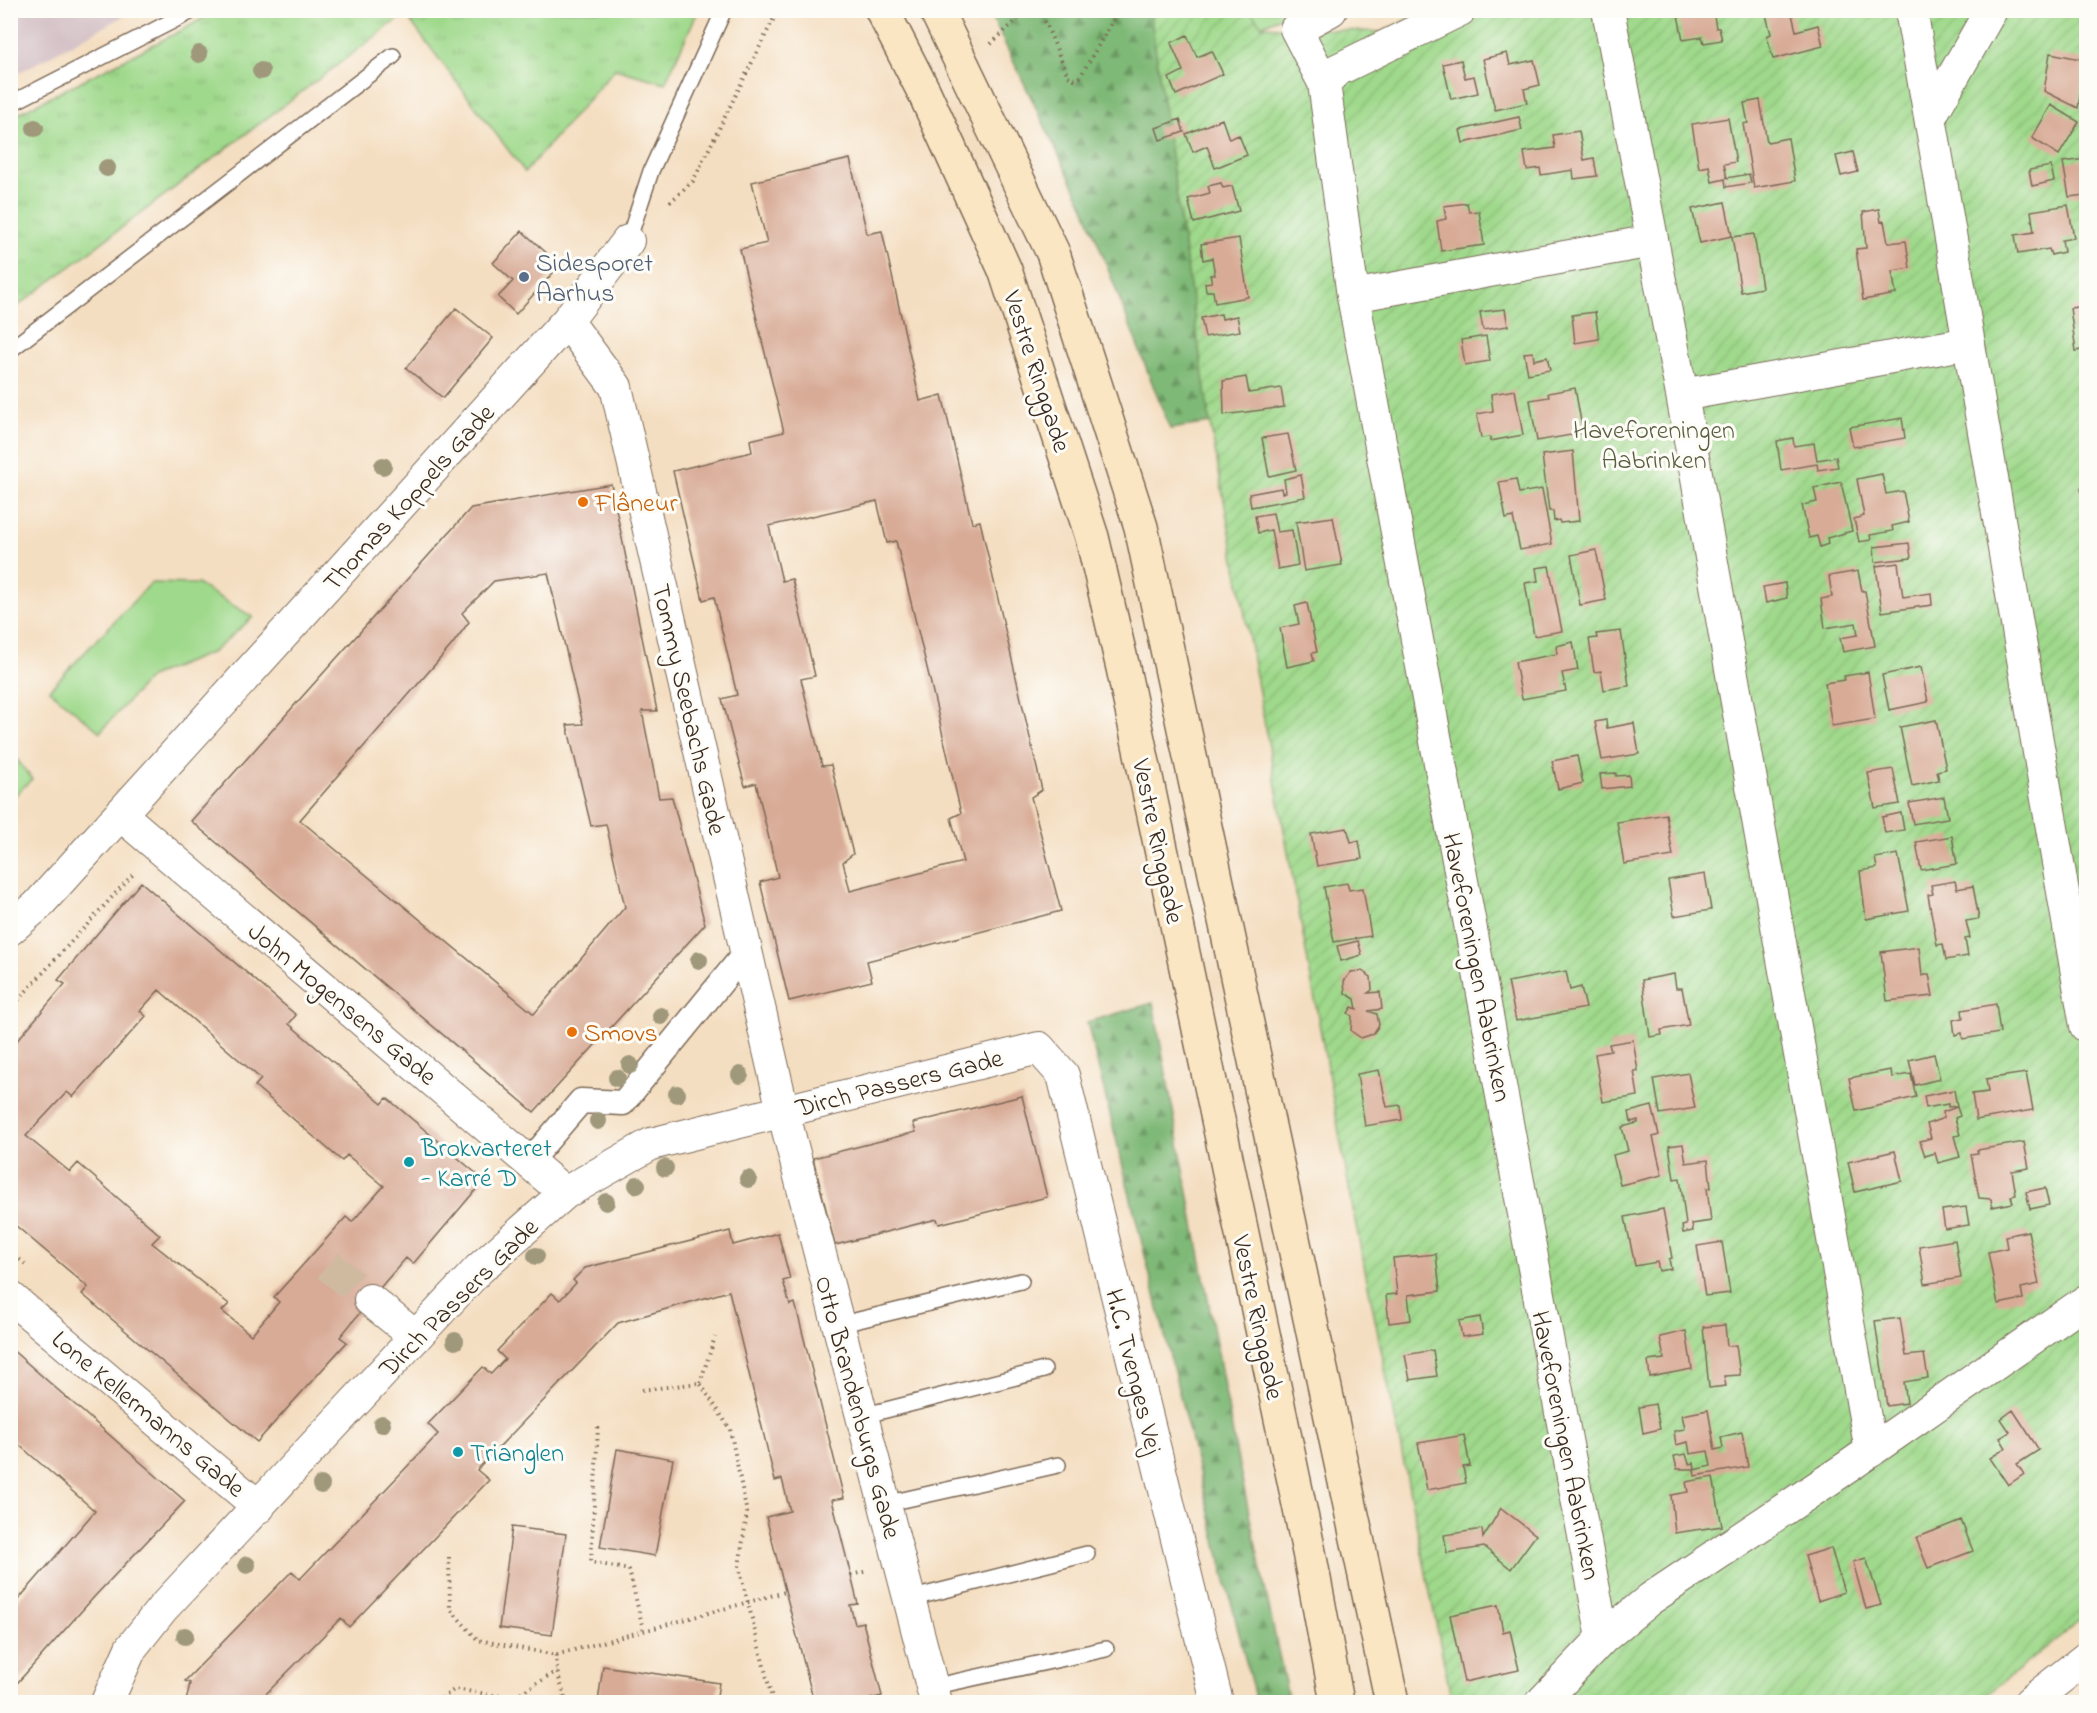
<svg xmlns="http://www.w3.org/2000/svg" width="2097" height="1713" font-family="'Indie Flower',sans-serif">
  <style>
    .railway { fill: #d2bec4 }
    .grass { fill: #9fd98b; stroke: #6d8254; stroke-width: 1.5 }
    .forest { fill: url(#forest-firs); stroke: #5d724a; stroke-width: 1.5 }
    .park { fill: url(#park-tufts); stroke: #6d8254; stroke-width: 1.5 }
    .garden { fill: url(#garden-furrows); stroke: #6d8254; stroke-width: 1.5 }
    .building { fill: #d8ab96; fill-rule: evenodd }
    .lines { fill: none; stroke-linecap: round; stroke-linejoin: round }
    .minor-tunnel { stroke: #cfbaa0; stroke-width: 32; stroke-dasharray: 32 16; stroke-linecap: butt }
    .service-casing { stroke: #7c6957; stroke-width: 18 }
    .pedestrian-casing { stroke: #7c6957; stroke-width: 27 }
    .minor-casing { stroke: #7c6957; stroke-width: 34 }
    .secondary-casing { stroke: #7c6957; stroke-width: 36 }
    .path { stroke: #7c6957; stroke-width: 4; stroke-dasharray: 1.5 4.5; stroke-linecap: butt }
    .service { stroke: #fff; stroke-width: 15 }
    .pedestrian { stroke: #fff; stroke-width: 24 }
    .minor { stroke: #fff; stroke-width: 32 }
    .secondary { stroke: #fbe6c3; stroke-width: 33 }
    .tree { fill: #9f987a }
    .service-dot { fill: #5c6f8a; stroke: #fdfcf7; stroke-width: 2 }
    .food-dot { fill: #e8710a; stroke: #fdfcf7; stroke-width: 2 }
    .culture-dot { fill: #0f9aa8; stroke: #fdfcf7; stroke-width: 2 }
    .labels { text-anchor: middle; stroke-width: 6; stroke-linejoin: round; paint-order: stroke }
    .service-label { font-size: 26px; fill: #4e5e75; stroke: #fdfcf7; text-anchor: start }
    .street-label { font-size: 26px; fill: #3b2a1e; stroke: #fdfcf7 }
    .park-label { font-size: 26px; fill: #595f3f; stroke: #fdfcf7 }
    .food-label { font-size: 26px; fill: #c56008; stroke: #fdfcf7; text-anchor: start }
    .culture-label { font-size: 26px; fill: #0d838f; stroke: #fdfcf7; text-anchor: start }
  </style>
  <defs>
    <pattern id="forest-firs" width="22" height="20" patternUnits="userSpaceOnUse" patternTransform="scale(1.5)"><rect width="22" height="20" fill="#7fb977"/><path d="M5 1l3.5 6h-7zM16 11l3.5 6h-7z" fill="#699761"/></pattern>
    <pattern id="park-tufts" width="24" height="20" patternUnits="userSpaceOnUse" patternTransform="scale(1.5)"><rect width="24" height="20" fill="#9fd98b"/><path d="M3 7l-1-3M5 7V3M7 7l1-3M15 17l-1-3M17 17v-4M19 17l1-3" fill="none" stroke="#8aba78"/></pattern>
    <pattern id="garden-furrows" width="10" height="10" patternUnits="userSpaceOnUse" patternTransform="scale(1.5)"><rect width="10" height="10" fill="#9fd98b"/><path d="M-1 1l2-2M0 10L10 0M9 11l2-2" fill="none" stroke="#8aba78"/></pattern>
  </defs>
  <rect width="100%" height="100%" fill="#fdfcf7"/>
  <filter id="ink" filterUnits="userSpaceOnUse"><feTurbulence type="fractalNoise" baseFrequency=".0167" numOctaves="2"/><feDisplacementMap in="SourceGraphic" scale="12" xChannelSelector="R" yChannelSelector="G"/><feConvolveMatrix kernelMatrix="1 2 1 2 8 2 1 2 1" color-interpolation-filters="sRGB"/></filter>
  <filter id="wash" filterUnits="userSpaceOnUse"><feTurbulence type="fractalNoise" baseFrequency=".008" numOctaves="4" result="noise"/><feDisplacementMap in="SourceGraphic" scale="24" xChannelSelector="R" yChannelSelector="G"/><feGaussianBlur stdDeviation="1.35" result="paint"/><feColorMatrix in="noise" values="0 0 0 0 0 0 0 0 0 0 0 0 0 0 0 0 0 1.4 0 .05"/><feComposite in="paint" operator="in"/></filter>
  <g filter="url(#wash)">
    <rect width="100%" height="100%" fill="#f4dec1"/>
    <!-- railway -->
    <path class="railway" d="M11 10H133V11L11 77Z"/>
    <!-- grass -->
    <path class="grass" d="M151 583 197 584 253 617 213 652 150 677 100 732 49 690Z
      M11 752 32 779 11 799Z"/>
    <!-- forest -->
    <path class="forest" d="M989 11H1150L1210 423 1170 429 1084 207Z
      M1153 1003 1237 1456 1289 1702H1256L1087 1022Z"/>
    <!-- park -->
    <path class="park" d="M215 11V10L698 11 665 83 615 69 525 172 405 14 11 311V117L186 28Z
      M1250 11H1293L1261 26Z"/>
    <!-- garden -->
    <path class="garden" d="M1427 10 2086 11V1616L1977 1702H1452L1354 1215 1210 423 1150 11H1250L1262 26 1382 32Z"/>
    <g id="blocks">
      <!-- building -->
      <path class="building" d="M1677 10H1713L1716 28H1719L1722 40 1704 43 1702 37 1683 40Z
        M1791 10 1796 31 1818 25 1823 46 1773 59 1767 36 1771 34 1765 11Z
        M1187 35 1197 57 1212 51 1223 74 1176 95 1169 78 1183 71 1171 43Z
        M1507 53 1510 65 1534 60 1540 85 1524 89 1527 103 1495 110 1483 59Z
        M2050 53 2086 60 2078 108 2044 91Z
        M1461 60 1465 78 1474 76 1478 93 1451 99 1443 64Z
        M1760 100 1767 142 1788 138 1795 181 1754 188 1743 124 1748 123 1744 103Z
        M2051 105 2079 122 2059 155 2032 138Z
        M1519 117 1522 130 1463 143 1460 130Z
        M1728 118 1736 162 1724 164 1727 178 1749 174 1751 183 1726 187 1725 179 1712 182 1709 166 1699 168 1692 124Z
        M1180 119 1184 132 1160 140 1156 128Z
        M1222 119 1229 139 1239 135 1247 155 1215 168 1207 146 1193 152 1186 134Z
        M1579 131 1584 160 1594 158 1597 176 1574 179 1573 170 1541 175 1540 168 1527 170 1524 152 1555 148 1553 135Z
        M1853 152 1858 172 1841 176 1836 156Z
        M850 159 867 234 882 231 920 401 942 395 972 523 980 521 1042 790 1031 797 1061 911 867 961 872 981 789 1001 760 882 778 877 756 783 745 786 722 699 737 695 714 597 703 600 673 471 752 452 750 440 784 432 740 249 767 243 752 182ZM877 501 887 543 896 541 930 680 961 813 951 818 963 862 850 891 843 862 853 854 831 765 822 766 801 679 815 676 792 579 782 581 769 526Z
        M2086 159V195L2069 197 2063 162Z
        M2051 166 2054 181 2032 186 2029 170Z
        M1221 183 1223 188 1232 186 1239 211 1194 223 1188 199 1210 193 1208 186Z
        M1725 202 1732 236 1700 243 1692 209Z
        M1467 203 1469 212 1479 211 1484 245 1441 251 1437 221 1446 219 1444 206Z
        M2068 205 2074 238 2062 240 2064 252 2051 255 2049 249 2018 254 2015 235 2034 232 2031 211Z
        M1879 209 1881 222 1884 221 1888 243 1906 241 1910 268 1892 271 1896 294 1863 300 1856 249 1866 248 1863 212Z
        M522 231 560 265 516 314 498 297 513 281 493 263Z
        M1754 234 1762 288 1741 292 1732 237Z
        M1239 238 1248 297 1215 303 1213 291H1206L1205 283 1212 282 1210 275H1215L1212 258 1203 260 1201 244Z
        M2086 306V349L2076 351 2070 308Z
        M456 308 493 338 443 398 406 368Z
        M1505 309 1508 326 1483 330 1480 312Z
        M1595 312 1599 339 1575 343 1572 315Z
        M1221 314 1222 319 1237 316 1240 331 1205 337 1201 318Z
        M1486 336 1490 361 1465 365 1461 340Z
        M1533 352 1534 360 1547 357 1550 370 1528 374 1524 353Z
        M1246 377 1249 393 1281 388 1284 407 1224 415 1223 381Z
        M1575 388 1583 433 1537 441 1530 400 1549 397 1548 393Z
        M1515 390 1523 435 1490 441V437L1481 438 1477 414 1493 411 1491 394Z
        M1902 418 1905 438 1853 447 1849 427Z
        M1288 434 1296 470 1269 476 1262 438Z
        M1793 438 1794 446 1814 443 1817 460 1836 457 1838 467 1818 470 1817 464 1781 470 1777 441Z
        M1573 451 1579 521 1560 523 1559 520 1554 521 1553 511H1549L1542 455Z
        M1882 474 1886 494 1903 491 1909 522 1892 526 1893 531 1870 535 1871 540 1859 542 1854 519 1864 516 1857 479Z
        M1301 475 1305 497 1251 507 1249 494 1281 488 1282 493 1286 492 1284 479Z
        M1516 479 1519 493 1542 489 1552 544 1520 550 1513 517 1506 519 1499 482Z
        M1841 482 1852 531 1827 538 1828 544 1820 547 1817 536 1809 538 1802 505 1817 502 1814 488Z
        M611 484 657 711H642L659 798 672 797 705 924 534 1112 191 821 471 508ZM548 573 583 724 567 725 591 826 606 824 625 907 534 1014 300 820 451 646 469 622 462 613 494 581Z
        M2086 487V513H2085L2081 488Z
        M1273 513 1277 532 1292 530 1298 565 1278 569 1271 530 1258 533 1255 516Z
        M1333 517 1342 565 1304 571 1296 522Z
        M1909 543 1911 558 1875 562 1874 547Z
        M1596 550 1606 600 1580 605 1571 555Z
        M1898 563 1903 597 1931 593 1932 605 1882 612 1876 566Z
        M1549 566 1562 631 1534 636 1525 583 1538 581 1536 568Z
        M1858 571 1862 591H1865L1875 646 1843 652 1840 638 1858 635 1856 623 1825 628 1821 599 1832 597 1829 576Z
        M1785 583 1787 598 1766 603 1763 587Z
        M1307 603 1317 652 1312 653 1314 661 1287 667 1280 628 1299 624 1295 606Z
        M1621 631 1629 686 1604 690 1601 671 1594 672 1589 639 1597 638 1596 634Z
        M1573 642 1578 670 1562 673 1566 691 1522 699 1515 662 1557 654 1556 646Z
        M1921 667 1928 702 1889 710 1882 675Z
        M1868 672 1875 719 1832 726 1825 683 1845 680 1844 676Z
        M1606 720 1607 728 1634 723 1639 754 1602 760 1595 722Z
        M1936 720 1946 769 1937 771 1939 780 1912 786 1900 727Z
        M1577 756 1583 783 1558 789 1552 761Z
        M1893 769 1900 804 1875 808 1868 773Z
        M1616 773V776L1629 775 1630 786 1602 789 1600 774Z
        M1944 797 1948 818 1913 824 1909 803Z
        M1901 813 1904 830 1885 833 1882 817Z
        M1666 814 1673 856 1624 864 1617 822Z
        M1347 828 1351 842 1359 841 1362 859 1317 866 1311 834Z
        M1952 836 1957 864 1921 870 1916 842Z
        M1898 854 1909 911 1866 919 1860 871 1877 868 1875 858Z
        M1705 874 1711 910 1674 916 1668 880Z
        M1955 881 1957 889 1973 886 1979 919 1966 921 1970 938 1965 939 1968 956 1946 960 1943 944 1937 945 1928 895 1933 894 1931 885Z
        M141 882 296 1015 289 1024 382 1104 387 1098 484 1180 413 1264 406 1258 385 1282 340 1337 347 1342 257 1442 82 1294 88 1287 15 1225 10 1231V1049L65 984 58 980ZM159 990 261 1079 255 1086 342 1161 347 1155 384 1186 352 1222 346 1217 274 1297 279 1302 251 1335 222 1311 229 1304 152 1243 160 1235 78 1163 70 1172 26 1136 67 1092 73 1097 146 1016 140 1011Z
        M1347 883 1349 890 1363 888 1371 936 1334 942 1324 887Z
        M1358 941 1362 955 1341 961 1337 946Z
        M1919 947 1922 976 1929 974 1933 996 1887 1001 1881 952Z
        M1362 971 1371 977 1372 990 1368 993 1380 992 1382 1009 1368 1011 1377 1014 1379 1025 1373 1034 1361 1038 1351 1031 1352 1016 1348 1013 1352 1007 1357 1009 1355 999 1345 993 1344 981 1351 972Z
        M1566 971 1570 990 1581 987 1586 1008 1516 1021 1508 982Z
        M1674 974 1676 988H1682L1689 1025 1661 1030 1662 1035 1650 1037 1642 980Z
        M1996 1004 2000 1033 1963 1039 1962 1033 1955 1035 1953 1020 1963 1018 1962 1010Z
        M1633 1040 1638 1071H1634L1638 1096 1603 1102 1595 1054 1611 1051 1609 1044Z
        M1934 1054 1940 1079 1915 1085 1909 1060Z
        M1379 1070 1387 1107 1400 1105 1402 1120 1365 1126 1357 1074Z
        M1891 1070 1892 1077 1911 1074 1916 1097 1856 1111 1849 1078Z
        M1688 1073 1695 1108 1660 1114 1654 1079Z
        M2026 1073 2033 1110 1976 1120 1972 1094 1988 1092 1986 1079Z
        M1954 1090 1957 1106 1948 1107V1104L1926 1108 1924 1096Z
        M1022 1096 1047 1197 939 1224 937 1219 835 1245 813 1158 916 1132 913 1123Z
        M1652 1106 1659 1135 1653 1137 1662 1175 1620 1185 1613 1155 1628 1151 1622 1127 1638 1123V1120L1631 1122 1629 1112Z
        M1957 1107 1960 1116 1955 1118 1960 1135 1954 1136 1960 1157 1938 1163 1935 1153 1925 1156 1920 1141 1931 1138 1927 1124 1944 1118 1943 1112Z
        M2024 1142 2029 1168 2012 1171 2016 1195 2011 1196 2013 1203 1992 1207 1991 1199 1979 1198 1971 1154 1978 1153 1977 1150Z
        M1683 1144 1686 1163 1708 1160 1711 1188H1707L1711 1221 1692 1224 1693 1231 1683 1233 1682 1226 1686 1225 1680 1178 1674 1179 1669 1146Z
        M1895 1151 1902 1181 1855 1192 1848 1162Z
        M2045 1188 2049 1205 2030 1209 2026 1192Z
        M1966 1207 1969 1225 1945 1229 1942 1210Z
        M1663 1209 1672 1258 1669 1259 1671 1269 1659 1271 1657 1262 1635 1266 1625 1217Z
        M730 1231 733 1245 778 1233 790 1279 783 1281 790 1305 795 1303 844 1498 832 1500 858 1604 850 1605 855 1624 863 1622 882 1696 867 1700 868 1702H814L766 1517 790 1511 782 1479 775 1481 729 1291 618 1323 477 1470 489 1480 435 1537 349 1627 341 1618 258 1702H186L190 1683 185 1681 292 1571 300 1579 385 1490 438 1434 428 1424 483 1367 491 1374 505 1359 497 1351 552 1293 560 1300 576 1283 573 1280 585 1268Z
        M2028 1231 2039 1284 2021 1288 2023 1299 1998 1304 1988 1252 2007 1248 2005 1236Z
        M1955 1240 1961 1278 1925 1284 1919 1246Z
        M1722 1242 1730 1293 1705 1296 1697 1246Z
        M1436 1254 1440 1291 1408 1295 1411 1320 1389 1323 1386 1295 1397 1294 1393 1258Z
        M1480 1317 1483 1334 1462 1337 1459 1321Z
        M1900 1318 1906 1356 1924 1354 1928 1378 1904 1382 1907 1403 1887 1406 1875 1321Z
        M1725 1325 1727 1346 1736 1345 1740 1375 1724 1376 1726 1386 1709 1388 1703 1327Z
        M1686 1331 1692 1369 1650 1377 1648 1361 1664 1359 1660 1337Z
        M10 1348 185 1501 95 1596 10 1691V1609L95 1511 10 1437Z
        M1433 1350 1437 1376 1410 1380 1405 1355Z
        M1655 1404 1660 1429 1643 1433 1639 1407Z
        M1708 1410 1715 1450 1723 1448 1721 1437 1742 1432 1748 1467 1695 1476 1694 1470 1711 1466 1708 1451 1690 1454 1688 1442 1676 1445 1674 1431 1685 1429 1682 1415Z
        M2013 1410 2039 1450 2017 1464 2024 1474 2008 1485 1990 1458 2006 1448 2000 1438 2010 1432 2001 1419Z
        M1464 1435 1470 1466 1463 1467 1466 1483 1427 1490 1418 1443Z
        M617 1449 673 1459 655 1556 600 1547Z
        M1686 1454 1689 1464 1694 1463 1695 1469H1677L1674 1456Z
        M1713 1477 1722 1526 1675 1533 1671 1495 1688 1492 1686 1482Z
        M1501 1508 1536 1535 1511 1569 1484 1547 1447 1553 1444 1535 1482 1529 1483 1538Z
        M1961 1520 1973 1551 1928 1568 1916 1538Z
        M512 1527 566 1534 552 1635 499 1628Z
        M1831 1548 1844 1592 1818 1601 1805 1556Z
        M1866 1558 1881 1605 1866 1609 1853 1562Z
        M1498 1605 1503 1632 1510 1630 1519 1670 1464 1682 1450 1615Z
        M603 1666 719 1683 716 1702H598Z"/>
    </g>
  </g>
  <g filter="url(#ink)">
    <use href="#blocks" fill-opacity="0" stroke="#7c6957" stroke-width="1.5"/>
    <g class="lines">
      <!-- minor-tunnel -->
      <path class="minor-tunnel" d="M328 1265 370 1300"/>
      <!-- service casing -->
      <g class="service-casing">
        <path id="service" d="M10 104 194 10
          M628 241 651 171 724 10
          M10 350 393 56
          M838 1325 1021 1281
          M862 1416 1044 1370
          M885 1504 1058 1465
          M909 1599 1087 1554
          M932 1687 1106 1649"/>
      </g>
      <!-- pedestrian casing -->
      <g class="pedestrian-casing">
        <path id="pedestrian" d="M529 1162 581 1101 623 1103 746 952"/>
      </g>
      <!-- minor casing -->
      <g class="minor-casing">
        <path id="minor" d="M1460 10 1337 70 1324 83 1353 296 1603 1638
          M1608 10 1682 395 1871 1451
          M1911 10 1930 117
          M1991 10 1930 117 2086 1026
          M1324 83 1296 29 1331 10
          M1353 296 1652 241
          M567 321 616 387 783 1111 936 1702
          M1682 395 1969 343
          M120 814 565 1193
          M10 929 37 906 567 321 628 241
          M10 1297 259 1507
          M370 1300 416 1337
          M107 1702 131 1648 162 1609 479 1269 565 1193 651 1144 1039 1048 1063 1075 1217 1702
          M1542 1702 1603 1638 1650 1599 1849 1466 2086 1301
          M2030 1702 2086 1658"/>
      </g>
      <!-- secondary casing -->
      <g class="secondary-casing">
        <path id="secondary" d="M882 10 924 92 1005 270 1092 537 1123 668 1309 1552 1337 1702
          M936 10 1053 253 1141 527 1392 1702"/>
      </g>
      <!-- path -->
      <path class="path" d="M1040 10 1068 76 1074 79 1080 77 1119 10
        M991 44 1027 10
        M670 202 693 181 778 10
        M10 1009 135 872
        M10 1252 25 1264
        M700 1383 715 1337
        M642 1390 700 1383 730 1429 747 1513 739 1567 773 1702
        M598 1427 591 1562 629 1570 643 1629
        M449 1557 450 1609 478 1640 556 1655 785 1592
        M851 1575 868 1571
        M556 1655 557 1671 566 1702
        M437 1702 455 1689 512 1698 557 1671"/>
      <!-- service -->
      <use href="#service" class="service"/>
      <!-- pedestrian -->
      <use href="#pedestrian" class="pedestrian"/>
      <!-- minor -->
      <use href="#minor" class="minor"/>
      <!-- secondary -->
      <use href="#secondary" class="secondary"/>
    </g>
    <!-- trees -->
    <g class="tree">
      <circle cx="199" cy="54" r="9"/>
      <circle cx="261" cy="71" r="9"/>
      <circle cx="35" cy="128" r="9"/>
      <circle cx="107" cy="168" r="9"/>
      <circle cx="383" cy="466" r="9"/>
      <circle cx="699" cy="960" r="9"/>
      <circle cx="661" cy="1016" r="9"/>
      <circle cx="630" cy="1065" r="9"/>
      <circle cx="740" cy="1075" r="9"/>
      <circle cx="617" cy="1078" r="9"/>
      <circle cx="677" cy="1094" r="9"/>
      <circle cx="598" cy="1121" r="9"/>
      <circle cx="665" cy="1168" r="9"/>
      <circle cx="748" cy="1179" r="9"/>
      <circle cx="637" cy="1185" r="9"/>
      <circle cx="606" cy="1202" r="9"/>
      <circle cx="536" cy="1256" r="9"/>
      <circle cx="455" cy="1341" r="9"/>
      <circle cx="382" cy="1424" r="9"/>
      <circle cx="321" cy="1485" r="9"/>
      <circle cx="247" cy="1565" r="9"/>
      <circle cx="185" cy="1636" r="9"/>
    </g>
  </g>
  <!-- markers -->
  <circle class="service-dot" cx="524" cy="277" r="6"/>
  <g class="food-dot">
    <circle cx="583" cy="502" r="6"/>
    <circle cx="572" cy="1032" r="6"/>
  </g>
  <g class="culture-dot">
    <circle cx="409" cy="1162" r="6"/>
    <circle cx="458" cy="1452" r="6"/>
  </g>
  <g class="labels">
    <!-- service labels -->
    <g class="service-label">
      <text x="536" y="271">Sidesporet<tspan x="536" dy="30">Aarhus</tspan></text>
    </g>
    <!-- street labels -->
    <g class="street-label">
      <text transform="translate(1038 371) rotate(72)" y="9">Vestre Ringgade</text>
      <text transform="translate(408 497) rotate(-48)" y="9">Thomas Koppels Gade</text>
      <text transform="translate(690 709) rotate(77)" y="9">Tommy Seebachs Gade</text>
      <text transform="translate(1159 841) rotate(78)" y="9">Vestre Ringgade</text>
      <text transform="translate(1478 967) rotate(79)" y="9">Haveforeningen Aabrinken</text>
      <text transform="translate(343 1003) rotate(40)" y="9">John Mogensens Gade</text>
      <text transform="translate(899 1082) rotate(-14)" y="9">Dirch Passers Gade</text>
      <text transform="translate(458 1297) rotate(-45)" y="9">Dirch Passers Gade</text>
      <text transform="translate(1259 1317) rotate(78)" y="9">Vestre Ringgade</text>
      <text transform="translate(1135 1371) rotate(76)" y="9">H.C. Tvenges Vej</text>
      <text transform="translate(859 1407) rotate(75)" y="9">Otto Brandenburgs Gade</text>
      <text transform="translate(149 1413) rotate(40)" y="9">Lone Kellermanns Gade</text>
      <text transform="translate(1567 1445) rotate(79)" y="9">Haveforeningen Aabrinken</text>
    </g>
    <!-- park labels -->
    <g class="park-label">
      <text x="1654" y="438">Haveforeningen<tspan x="1654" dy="30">Aabrinken</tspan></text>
    </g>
    <!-- food labels -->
    <g class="food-label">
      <text x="595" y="511">Flâneur</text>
      <text x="584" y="1041">Smovs</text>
    </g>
    <!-- culture labels -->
    <g class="culture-label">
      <text x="421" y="1156">Brokvarteret<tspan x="421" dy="30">- Karré D</tspan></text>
      <text x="470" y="1461">Trianglen</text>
    </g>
  </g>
  <!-- margin -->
  <rect width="2097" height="1713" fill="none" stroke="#fdfcf7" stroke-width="36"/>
</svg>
